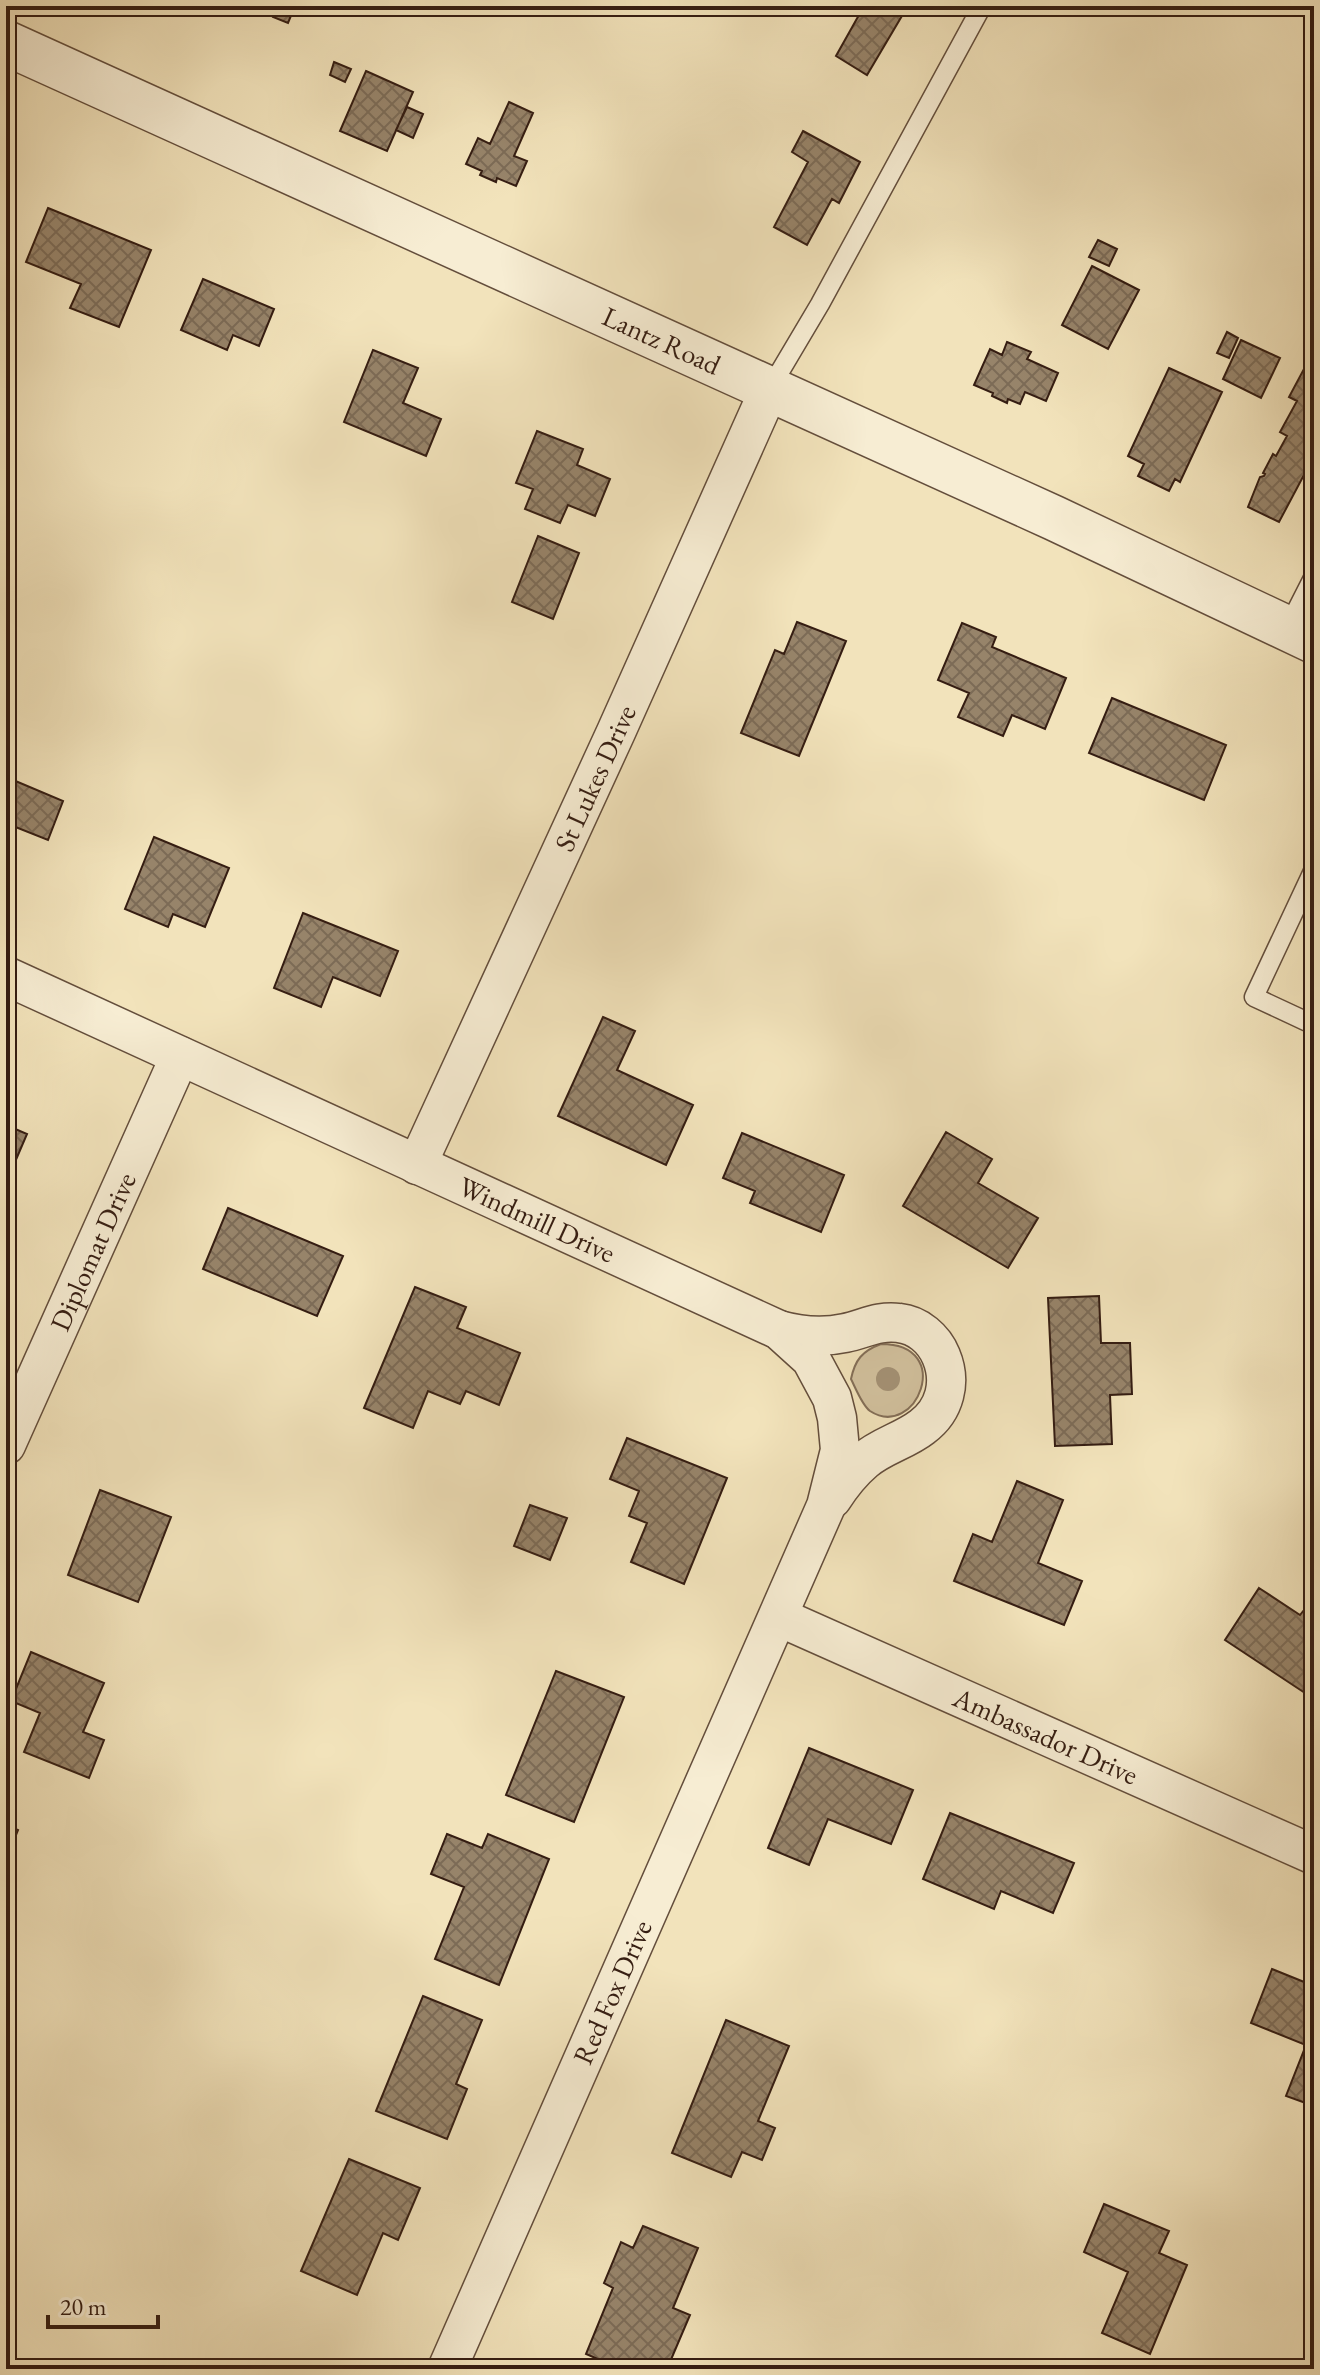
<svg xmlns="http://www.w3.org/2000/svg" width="1320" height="2375" font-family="'EB Garamond',serif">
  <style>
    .grass { fill: #d2c19e; stroke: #846f58; stroke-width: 2 }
    .building { fill: url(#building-cross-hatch); stroke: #351d12; stroke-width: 2 }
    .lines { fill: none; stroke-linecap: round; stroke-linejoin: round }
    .service-casing { stroke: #644e3c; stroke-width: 21 }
    .minor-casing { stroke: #644e3c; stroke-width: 41 }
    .tertiary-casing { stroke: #644e3c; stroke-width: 47 }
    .service { stroke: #f7edd3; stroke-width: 18 }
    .minor { stroke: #f7edd3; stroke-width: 38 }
    .tertiary { stroke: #f7edd3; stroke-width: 44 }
    .tree { fill: #a49175 }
    .labels { text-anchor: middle; stroke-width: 7; stroke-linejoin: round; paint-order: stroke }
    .street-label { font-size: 28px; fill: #351d12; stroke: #f7edd3 }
  </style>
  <defs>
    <pattern id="building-cross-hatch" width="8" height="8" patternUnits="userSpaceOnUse" patternTransform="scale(2)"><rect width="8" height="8" fill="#97846a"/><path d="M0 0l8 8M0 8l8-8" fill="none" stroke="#7c6b56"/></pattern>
  </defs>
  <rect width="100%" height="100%" fill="#f2e3bb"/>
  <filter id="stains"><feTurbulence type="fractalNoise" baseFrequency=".0025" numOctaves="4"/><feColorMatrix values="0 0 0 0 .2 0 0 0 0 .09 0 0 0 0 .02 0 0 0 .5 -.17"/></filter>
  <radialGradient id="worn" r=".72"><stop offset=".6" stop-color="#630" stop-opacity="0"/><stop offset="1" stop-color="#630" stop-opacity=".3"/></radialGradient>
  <!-- grass -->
  <path class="grass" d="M881 1344C956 1344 916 1441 870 1411 862 1405 856 1389 851 1379 855 1360 862 1351 881 1344Z"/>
  <!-- building -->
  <path class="building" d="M261 6H295L288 23 273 17 275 12Z
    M864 6H901L906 9 867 75 836 56Z
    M334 62 351 69 345 82 330 75Z
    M366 71 413 92 387 151 340 131Z
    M509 102 533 113 514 156 527 161 516 186 497 178 496 182 480 175 482 171 466 164 478 138 490 144Z
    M407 107 423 114 413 138 396 130Z
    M803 131 860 162 839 203 832 199 807 245 774 227 808 162 792 152Z
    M48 208 151 250 119 327 70 308 81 284 26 262Z
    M1098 240 1117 249 1109 266 1089 257Z
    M1092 266 1139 290 1108 349 1062 325Z
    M203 279 274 309 259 346 233 335 227 350 181 330Z
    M1227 332 1238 338 1229 358 1217 353Z
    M1241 340 1280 358 1261 398 1223 379Z
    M1007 342 1031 352 1027 359 1058 373 1046 401 1025 392 1020 404 1008 399 1007 403 992 396 993 393 974 385 990 349 1002 355Z
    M373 350 418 368 403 403 441 419 426 456 344 422Z
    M1305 367 1314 372V456L1279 522 1248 507 1260 477 1264 476 1265 474 1263 473 1273 454 1276 456 1287 436 1280 432 1297 401 1289 397Z
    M1169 368 1222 392 1180 482 1175 479 1169 491 1138 476 1144 464 1128 456Z
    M537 431 583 449 577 465 610 479 595 516 568 505 560 523 525 509 533 489 516 483Z
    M538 536 579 553 553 619 512 602Z
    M797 622 846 641 799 756 741 733 775 650 784 654Z
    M962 623 996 637 992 647 1066 678 1045 729 1012 715 1003 736 958 717 969 693 938 680Z
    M1112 698 1226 745 1204 800 1089 753Z
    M6 777 63 801 48 840 8 824 6 827Z
    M154 837 229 868 205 927 173 914 168 927 125 909Z
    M303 913 398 951 380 996 333 977 321 1007 274 988Z
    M603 1017 635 1031 617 1070 693 1105 666 1165 558 1116Z
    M6 1125 27 1134 6 1183Z
    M946 1132 992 1159 978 1183 1038 1218 1008 1268 903 1206Z
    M742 1133 844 1175 821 1232 750 1203 755 1191 723 1178Z
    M228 1208 343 1256 317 1316 203 1269Z
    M415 1287 466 1307 457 1328 520 1353 499 1405 466 1391 460 1404 428 1391 413 1428 364 1408Z
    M1099 1296 1101 1343H1130L1132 1394 1110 1395 1112 1444 1055 1446 1048 1298Z
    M627 1438 727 1478 684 1584 631 1562 647 1523 629 1516 639 1491 610 1479Z
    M1017 1481 1063 1500 1038 1563 1082 1581 1064 1625 954 1581 973 1534 992 1542Z
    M100 1490 171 1517 138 1602 68 1575Z
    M530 1505 567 1518 550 1560 514 1546Z
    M1259 1588 1300 1615 1308 1605 1314 1609V1699L1225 1640Z
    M31 1652 104 1683 83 1732 104 1740 89 1778 24 1752 40 1713 11 1701Z
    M556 1671 624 1697 574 1822 506 1795Z
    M809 1748 913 1790 891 1844 828 1819 809 1865 768 1848Z
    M950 1813 1074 1863 1053 1913 1001 1891 994 1909 923 1879Z
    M6 1825 18 1830 6 1860Z
    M447 1834 482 1848 488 1834 549 1859 499 1985 435 1959 464 1887 431 1874Z
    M1272 1969 1314 1986V2106L1286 2096 1306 2045 1251 2023Z
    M423 1996 482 2020 456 2084 467 2089 447 2139 376 2111Z
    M726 2020 789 2046 758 2121 775 2128 762 2160 742 2152 731 2177 672 2153Z
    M349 2159 420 2188 398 2240 383 2233 357 2295 301 2271Z
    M1104 2204 1169 2231 1159 2253 1187 2265 1150 2354 1102 2333 1128 2272 1084 2252Z
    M643 2226 698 2248 673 2308 690 2315 667 2369H621L586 2354 613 2288 604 2283 621 2242 633 2248Z"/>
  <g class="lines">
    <!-- service casing -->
    <g class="service-casing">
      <path id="service" d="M769 390 820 304 982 6
        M1287 629 1314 576
        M1314 869 1254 997 1314 1025"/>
    </g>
    <!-- minor casing -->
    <g class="minor-casing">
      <g id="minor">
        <path id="s1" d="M6 976 779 1330 811 1359 832 1398 837 1418 840 1450 826 1506 447 2369"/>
        <path id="s2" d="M417 1165 616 732 769 390"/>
        <path d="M779 1330C801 1336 822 1338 845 1333 864 1329 879 1320 899 1323 918 1325 934 1339 941 1356 952 1382 945 1410 922 1427 904 1441 881 1446 864 1461 851 1472 841 1485 832 1499"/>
        <path id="s3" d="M6 1445 180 1056"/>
        <path id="s4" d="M779 1617 1314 1855"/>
      </g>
    </g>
    <!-- tertiary casing -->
    <g class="tertiary-casing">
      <g id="tertiary">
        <path id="s5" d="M6 43 1054 518 1314 641"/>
      </g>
    </g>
    <!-- service -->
    <use href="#service" class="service"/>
    <!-- minor -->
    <use href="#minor" class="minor"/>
    <!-- tertiary -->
    <use href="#tertiary" class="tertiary"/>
  </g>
  <!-- trees -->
  <circle class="tree" cx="888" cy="1379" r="12"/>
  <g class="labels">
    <!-- street labels -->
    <g class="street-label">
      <text dy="10" stroke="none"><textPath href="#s5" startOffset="720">Lantz Road</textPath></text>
      <text dy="10" stroke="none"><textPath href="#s2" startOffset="426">St Lukes Drive</textPath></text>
      <text dy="10" stroke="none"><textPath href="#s1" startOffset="584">Windmill Drive</textPath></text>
      <text dy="10" stroke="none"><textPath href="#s3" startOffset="212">Diplomat Drive</textPath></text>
      <text dy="10" stroke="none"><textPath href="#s4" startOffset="292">Ambassador Drive</textPath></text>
      <text transform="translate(612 1992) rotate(-66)" y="10">Red Fox Drive</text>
    </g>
  </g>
  <!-- margin -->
  <rect width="1320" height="2375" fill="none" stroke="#f2e3bb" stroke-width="32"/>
  <rect x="8" y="8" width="1304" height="2359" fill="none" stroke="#351d12" stroke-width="4"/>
  <rect x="16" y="16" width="1288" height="2343" fill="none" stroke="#351d12" stroke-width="2"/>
  <!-- scale -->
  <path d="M48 2315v12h110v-12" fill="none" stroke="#351d12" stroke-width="4"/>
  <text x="60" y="2315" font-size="24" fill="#351d12" stroke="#f7edd3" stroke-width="6" paint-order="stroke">20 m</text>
  <rect width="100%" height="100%" filter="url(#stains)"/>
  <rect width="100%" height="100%" fill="url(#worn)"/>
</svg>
